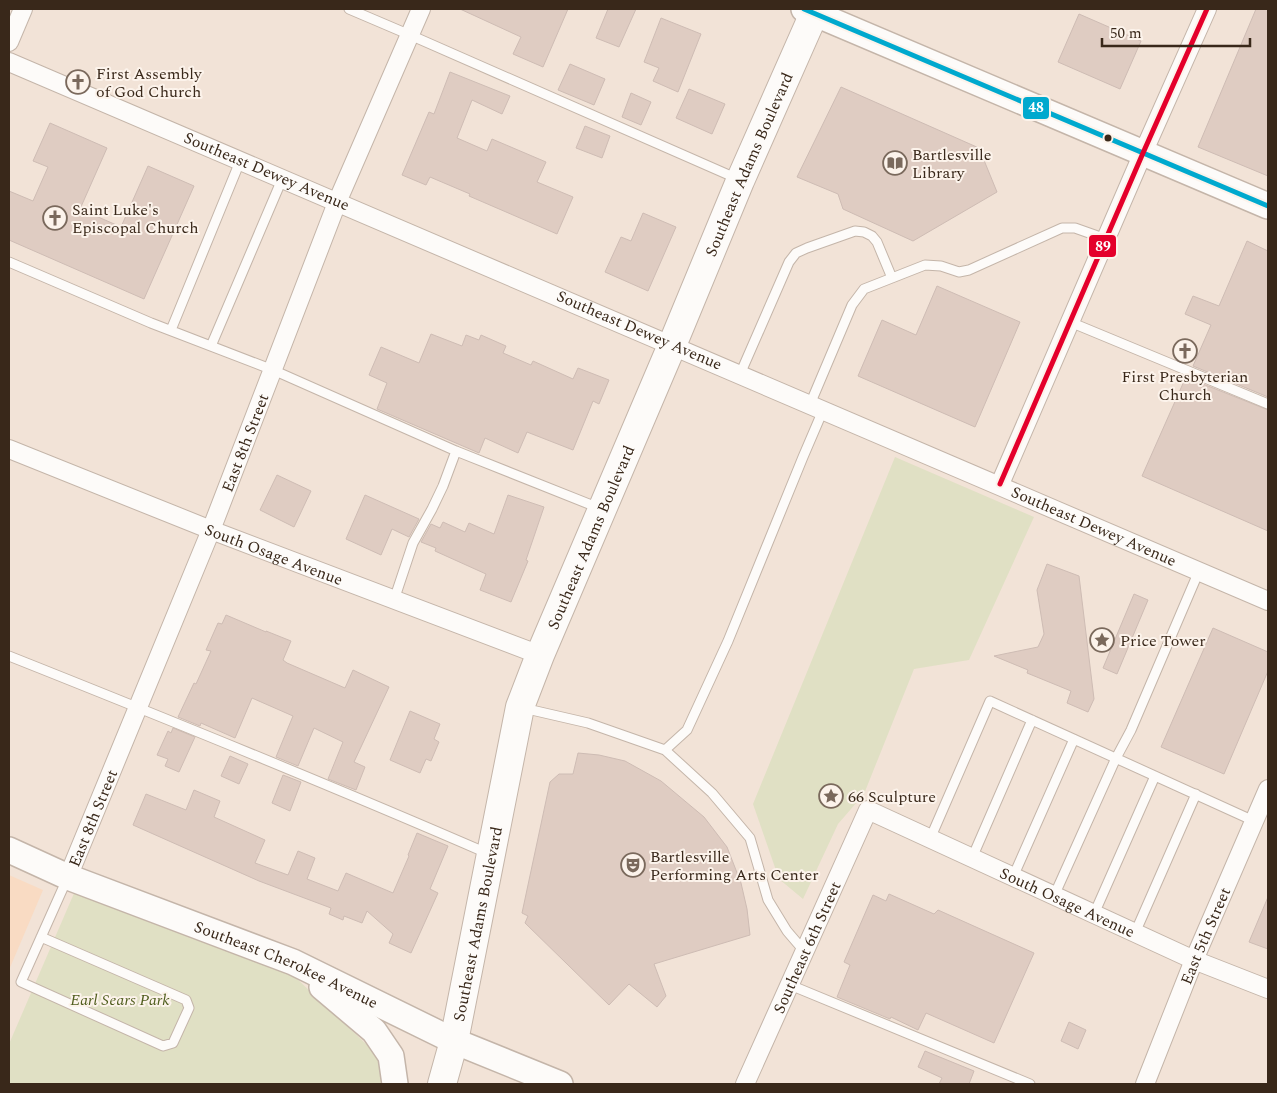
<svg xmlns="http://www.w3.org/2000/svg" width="1277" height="1093" font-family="Spectral,serif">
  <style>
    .built { fill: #f9dbc3 }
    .green { fill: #e0e0c4 }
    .building { fill: #dfccc2; stroke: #cebcb4 }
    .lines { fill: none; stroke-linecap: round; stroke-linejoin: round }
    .lane-casing { stroke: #c4b5a9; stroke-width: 11 }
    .street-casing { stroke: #c4b5a9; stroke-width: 20 }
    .secondary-casing { stroke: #c4b5a9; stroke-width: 28 }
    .primary-casing { stroke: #c4b5a9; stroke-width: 30 }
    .lane { stroke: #fdfbf9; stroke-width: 9 }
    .street { stroke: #fdfbf9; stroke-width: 18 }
    .secondary { stroke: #fdfbf9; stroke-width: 25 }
    .primary { stroke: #fdfbf9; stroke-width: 28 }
    .bus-1-casing { stroke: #fcf3eb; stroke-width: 9 }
    .bus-2-casing { stroke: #fcf3eb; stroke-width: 9 }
    .bus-1 { stroke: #00a9ce; stroke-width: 5 }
    .bus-2 { stroke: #e4002b; stroke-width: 5 }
    .bus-dot { fill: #39281a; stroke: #fcf3eb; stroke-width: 2 }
    .labels { text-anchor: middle; stroke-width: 4; stroke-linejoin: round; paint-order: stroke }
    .poi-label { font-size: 16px; fill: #39281a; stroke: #fcf3eb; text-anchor: start }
    .street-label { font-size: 16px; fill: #39281a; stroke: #fcf3eb }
    .park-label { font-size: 16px; font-style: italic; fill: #4f5d1d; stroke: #fcf3eb }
    .line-badge { stroke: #fcf3eb; stroke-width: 2 }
    .badge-label { font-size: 14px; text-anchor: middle; font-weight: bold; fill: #fff }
  </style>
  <rect width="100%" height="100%" fill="#f2e3d7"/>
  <!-- built -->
  <path class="built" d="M9 875 43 890 9 970Z"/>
  <!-- green -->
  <path class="green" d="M895 457 1034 517 969 660 914 669 864 794 838 824 803 899 779 879 753 804Z
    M75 891 294 976 383 1060 386 1084H9V1044Z"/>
  <!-- building -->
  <path class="building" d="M460 9H568L543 67 513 54 521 37Z
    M608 9H636L619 47 596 38Z
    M1256 9H1268V176L1198 147Z
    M1079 14 1141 41 1120 89 1058 62Z
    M661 18 701 34 678 92 653 81 659 68 644 62Z
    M570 64 605 79 594 105 558 90Z
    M450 72 510 96 502 114 472 100 457 138 487 151 492 139 546 162 537 182 573 197 557 234 469 196 470 194 430 177 426 185 402 175 429 112 434 114Z
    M841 87 979 148 997 192 913 241 843 209 838 194 797 177Z
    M689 89 725 104 712 134 676 118Z
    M631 93 651 102 641 125 622 117Z
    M50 123 107 148 80 209 121 227 148 166 194 186 144 299 9 240V191L33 201 48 167 33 161Z
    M585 126 610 136 602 158 576 148Z
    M643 213 676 227 648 291 605 272 621 237 631 241Z
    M1247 241 1268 251V397L1193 366 1211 325 1185 314 1193 296 1219 306Z
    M937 286 1020 322 975 427 858 376 882 320 916 335Z
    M431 334 462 346 466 335 479 340 481 335 506 346 503 353 531 365 533 361 573 379 578 368 609 380 599 404 593 401 573 450 527 432 518 453 485 438 479 453 377 409 387 383 369 375 381 347 419 363Z
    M1188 378 1268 410V531L1142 476 1185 379 1187 380Z
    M277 475 311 491 294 527 260 510Z
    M365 495 419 519 409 537 392 529 381 555 346 539Z
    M508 495 544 507 526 560 528 561 511 602 480 590 486 574 435 551 436 548 421 542 431 524 440 528 443 522 465 532 469 523 494 534Z
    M1047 564 1079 576 1094 699 1088 712 1067 703 1071 691 1027 673 1028 670 994 656 1038 647 1044 634 1037 590Z
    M1134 594 1148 600 1117 674 1103 668Z
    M226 615 266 632V631L291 641 283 660 287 663 345 688 353 670 389 687 354 762 365 767 356 790 328 779 343 742 314 728 298 766 276 757 293 716 252 698 235 738 201 723 200 726 178 717 194 683 196 684 211 651 206 650 218 623 222 624Z
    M1213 628 1268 652V671L1224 774 1161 747Z
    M410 711 440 724 434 739 439 742 431 761 426 759 420 773 390 760Z
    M173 728 195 737 179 772 165 766 168 759 157 755 168 731 171 733Z
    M578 753 599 755 625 761 661 781 704 817 727 847 741 883 747 909 750 935 654 964 666 996 657 1007 629 984 609 1005 525 923 528 916 522 913 550 782 559 774H573Z
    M230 756 248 764 239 784 221 776Z
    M283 775 301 782 290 811 272 803Z
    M194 790 220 801 214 817 265 840 255 863 288 875 298 851 315 858 307 879 338 891 346 873 393 893 409 856 408 855 417 833 448 846 430 889 438 893 411 953 389 943 393 934 367 911 362 923 344 916 343 920 329 914 331 908 259 881 133 825 146 794 186 810Z
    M889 894 934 914 938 910 1034 953 994 1043 926 1013 918 1030 891 1017 890 1019 837 997 850 965 844 962 873 895 886 901Z
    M1268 897V949L1249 942Z
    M1069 1022 1086 1030 1078 1049 1061 1041Z
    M925 1051 974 1071 969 1084H939L942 1078 918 1067Z"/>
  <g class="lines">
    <!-- lane casing -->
    <g class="lane-casing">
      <path id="lane" d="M349 9 410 35 738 179
        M9 262 151 323 273 370 456 451 599 508
        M1070 322 1268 404
        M171 330 241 159
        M211 346 283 177
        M741 372 789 262 796 253 807 248 855 231 864 232 872 236 877 242 892 278
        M811 402 852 305 864 289 925 265 941 266 959 272 969 270 1062 228H1075L1106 239
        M394 600 413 543 432 509 443 486 456 451
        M9 656C170 720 330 785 489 854
        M523 708 588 723 665 750 712 793 750 838 768 900 787 931 805 952
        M665 750 687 730 728 641 803 457 824 408
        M930 839 990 701 1254 821
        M972 858 1032 720
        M1013 877 1074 739
        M1054 896 1116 758 1131 730 1199 571
        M1094 914 1155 776
        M1135 933 1196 794
        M41 937 186 1000 189 1008 173 1043 163 1046 21 982 67 879
        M790 985 1030 1084"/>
    </g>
    <!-- street casing -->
    <g class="street-casing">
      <g id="street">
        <path d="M9 42 23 9"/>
        <path id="s1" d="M9 62C430 238 849 419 1268 601"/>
        <path id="s2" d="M9 449 211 530 540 655"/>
        <path d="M1000 484 1143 153 1207 9"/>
        <path id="s3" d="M68 877 211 530 338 200 421 9"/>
        <path id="s4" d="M745 1084 868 810 1194 960 1268 989"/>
        <path id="s5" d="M1145 1084 1194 960 1268 789"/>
      </g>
    </g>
    <!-- secondary casing -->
    <g class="secondary-casing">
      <g id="secondary">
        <path d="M804 9 1268 206"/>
        <path id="s6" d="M9 850 68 877 293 962 454 1041 560 1084"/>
        <path d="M322 987 374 1031 391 1056 395 1084"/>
      </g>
    </g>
    <!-- primary casing -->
    <g class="primary-casing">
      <g id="primary">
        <path id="s7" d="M442 1084 454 1041 520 707 540 655 673 343 740 181 816 9"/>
      </g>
    </g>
    <!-- lane -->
    <use href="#lane" class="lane"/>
    <!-- street -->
    <use href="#street" class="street"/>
    <!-- secondary -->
    <use href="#secondary" class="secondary"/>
    <!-- primary -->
    <use href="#primary" class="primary"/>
    <!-- bus-1 casing -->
    <g class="bus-1-casing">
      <path id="bus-1" d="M804 9 1268 206"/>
    </g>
    <!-- bus-2 casing -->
    <g class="bus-2-casing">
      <path id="bus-2" d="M1000 484 1143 153 1207 9"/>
    </g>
    <!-- bus-1 -->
    <use href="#bus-1" class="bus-1"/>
    <!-- bus-2 -->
    <use href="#bus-2" class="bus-2"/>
  </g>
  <!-- icons -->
  <defs>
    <g id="church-ring" transform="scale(1.25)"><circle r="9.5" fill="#fcf3eb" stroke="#7a695c" stroke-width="1.5"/><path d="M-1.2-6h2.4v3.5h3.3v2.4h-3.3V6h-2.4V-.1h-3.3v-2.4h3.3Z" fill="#7a695c"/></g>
    <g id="library-ring" transform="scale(1.25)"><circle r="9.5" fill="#fcf3eb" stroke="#7a695c" stroke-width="1.5"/><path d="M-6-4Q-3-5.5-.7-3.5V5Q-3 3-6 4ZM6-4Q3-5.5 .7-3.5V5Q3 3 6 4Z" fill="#7a695c"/></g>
    <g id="sight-ring" transform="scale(1.25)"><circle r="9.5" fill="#fcf3eb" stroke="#7a695c" stroke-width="1.5"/><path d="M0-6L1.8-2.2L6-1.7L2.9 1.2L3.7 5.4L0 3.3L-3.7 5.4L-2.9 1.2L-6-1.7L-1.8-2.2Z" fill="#7a695c"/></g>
    <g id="theatre-ring" transform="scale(1.25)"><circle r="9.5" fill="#fcf3eb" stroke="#7a695c" stroke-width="1.5"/><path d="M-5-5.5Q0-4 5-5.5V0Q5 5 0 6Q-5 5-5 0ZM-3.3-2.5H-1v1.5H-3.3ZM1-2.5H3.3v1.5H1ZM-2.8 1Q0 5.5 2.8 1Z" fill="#7a695c"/></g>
  </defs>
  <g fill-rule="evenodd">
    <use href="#church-ring" x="78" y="82"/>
    <use href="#library-ring" x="895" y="163"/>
    <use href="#church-ring" x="55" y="218"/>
    <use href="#church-ring" x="1185" y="351"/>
    <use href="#sight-ring" x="1102" y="640"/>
    <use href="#sight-ring" x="831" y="796"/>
    <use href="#theatre-ring" x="633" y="865"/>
  </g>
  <!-- markers -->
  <circle class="bus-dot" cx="1108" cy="138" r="4.5"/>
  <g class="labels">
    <!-- poi labels -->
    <g class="poi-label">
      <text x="96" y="79">First Assembly<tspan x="96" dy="18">of God Church</tspan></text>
      <text x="912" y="160">Bartlesville<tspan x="912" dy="18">Library</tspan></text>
      <text x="72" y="215">Saint Luke's<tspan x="72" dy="18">Episcopal Church</tspan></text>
      <text x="1185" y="382" text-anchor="middle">First Presbyterian<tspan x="1185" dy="18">Church</tspan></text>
      <text x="1120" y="646">Price Tower</text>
      <text x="848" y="802">66 Sculpture</text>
      <text x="650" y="862">Bartlesville<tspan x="650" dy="18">Performing Arts Center</tspan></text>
    </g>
    <!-- street labels -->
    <g class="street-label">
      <text dy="6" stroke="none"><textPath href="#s7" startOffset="974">Southeast Adams Boulevard</textPath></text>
      <text dy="6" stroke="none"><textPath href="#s1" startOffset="280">Southeast Dewey Avenue</textPath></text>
      <text dy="6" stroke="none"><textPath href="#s1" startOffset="685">Southeast Dewey Avenue</textPath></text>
      <text dy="6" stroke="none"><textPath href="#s3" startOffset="469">East 8th Street</textPath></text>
      <text dy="6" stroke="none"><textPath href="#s1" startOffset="1180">Southeast Dewey Avenue</textPath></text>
      <text dy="6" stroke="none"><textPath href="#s7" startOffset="569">Southeast Adams Boulevard</textPath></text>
      <text dy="6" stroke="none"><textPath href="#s2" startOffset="285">South Osage Avenue</textPath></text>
      <text dy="6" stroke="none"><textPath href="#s3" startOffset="64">East 8th Street</textPath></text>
      <text dy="6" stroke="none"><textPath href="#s4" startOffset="520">South Osage Avenue</textPath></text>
      <text dy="6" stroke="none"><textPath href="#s7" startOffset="164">Southeast Adams Boulevard</textPath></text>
      <text dy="6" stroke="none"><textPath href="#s5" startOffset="160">East 5th Street</textPath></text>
      <text dy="6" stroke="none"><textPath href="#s4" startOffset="150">Southeast 6th Street</textPath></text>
      <text dy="6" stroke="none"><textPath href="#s6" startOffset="300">Southeast Cherokee Avenue</textPath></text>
    </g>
    <!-- park labels -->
    <g class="park-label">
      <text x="120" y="1005">Earl Sears Park</text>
    </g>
  </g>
  <g class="line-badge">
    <rect x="1022" y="96" width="28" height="24" rx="5" fill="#00a9ce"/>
    <rect x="1088" y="234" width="29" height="24" rx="5" fill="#e4002b"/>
  </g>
  <g class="badge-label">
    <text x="1036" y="112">48</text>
    <text x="1103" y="251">89</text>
  </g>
  <!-- border -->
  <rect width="1277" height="1093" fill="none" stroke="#39281a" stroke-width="20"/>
  <!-- scale -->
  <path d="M1102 38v8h148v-8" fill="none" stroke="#39281a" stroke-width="2.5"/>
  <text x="1110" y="38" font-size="15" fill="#39281a" stroke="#fcf3eb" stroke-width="4" paint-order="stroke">50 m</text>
</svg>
